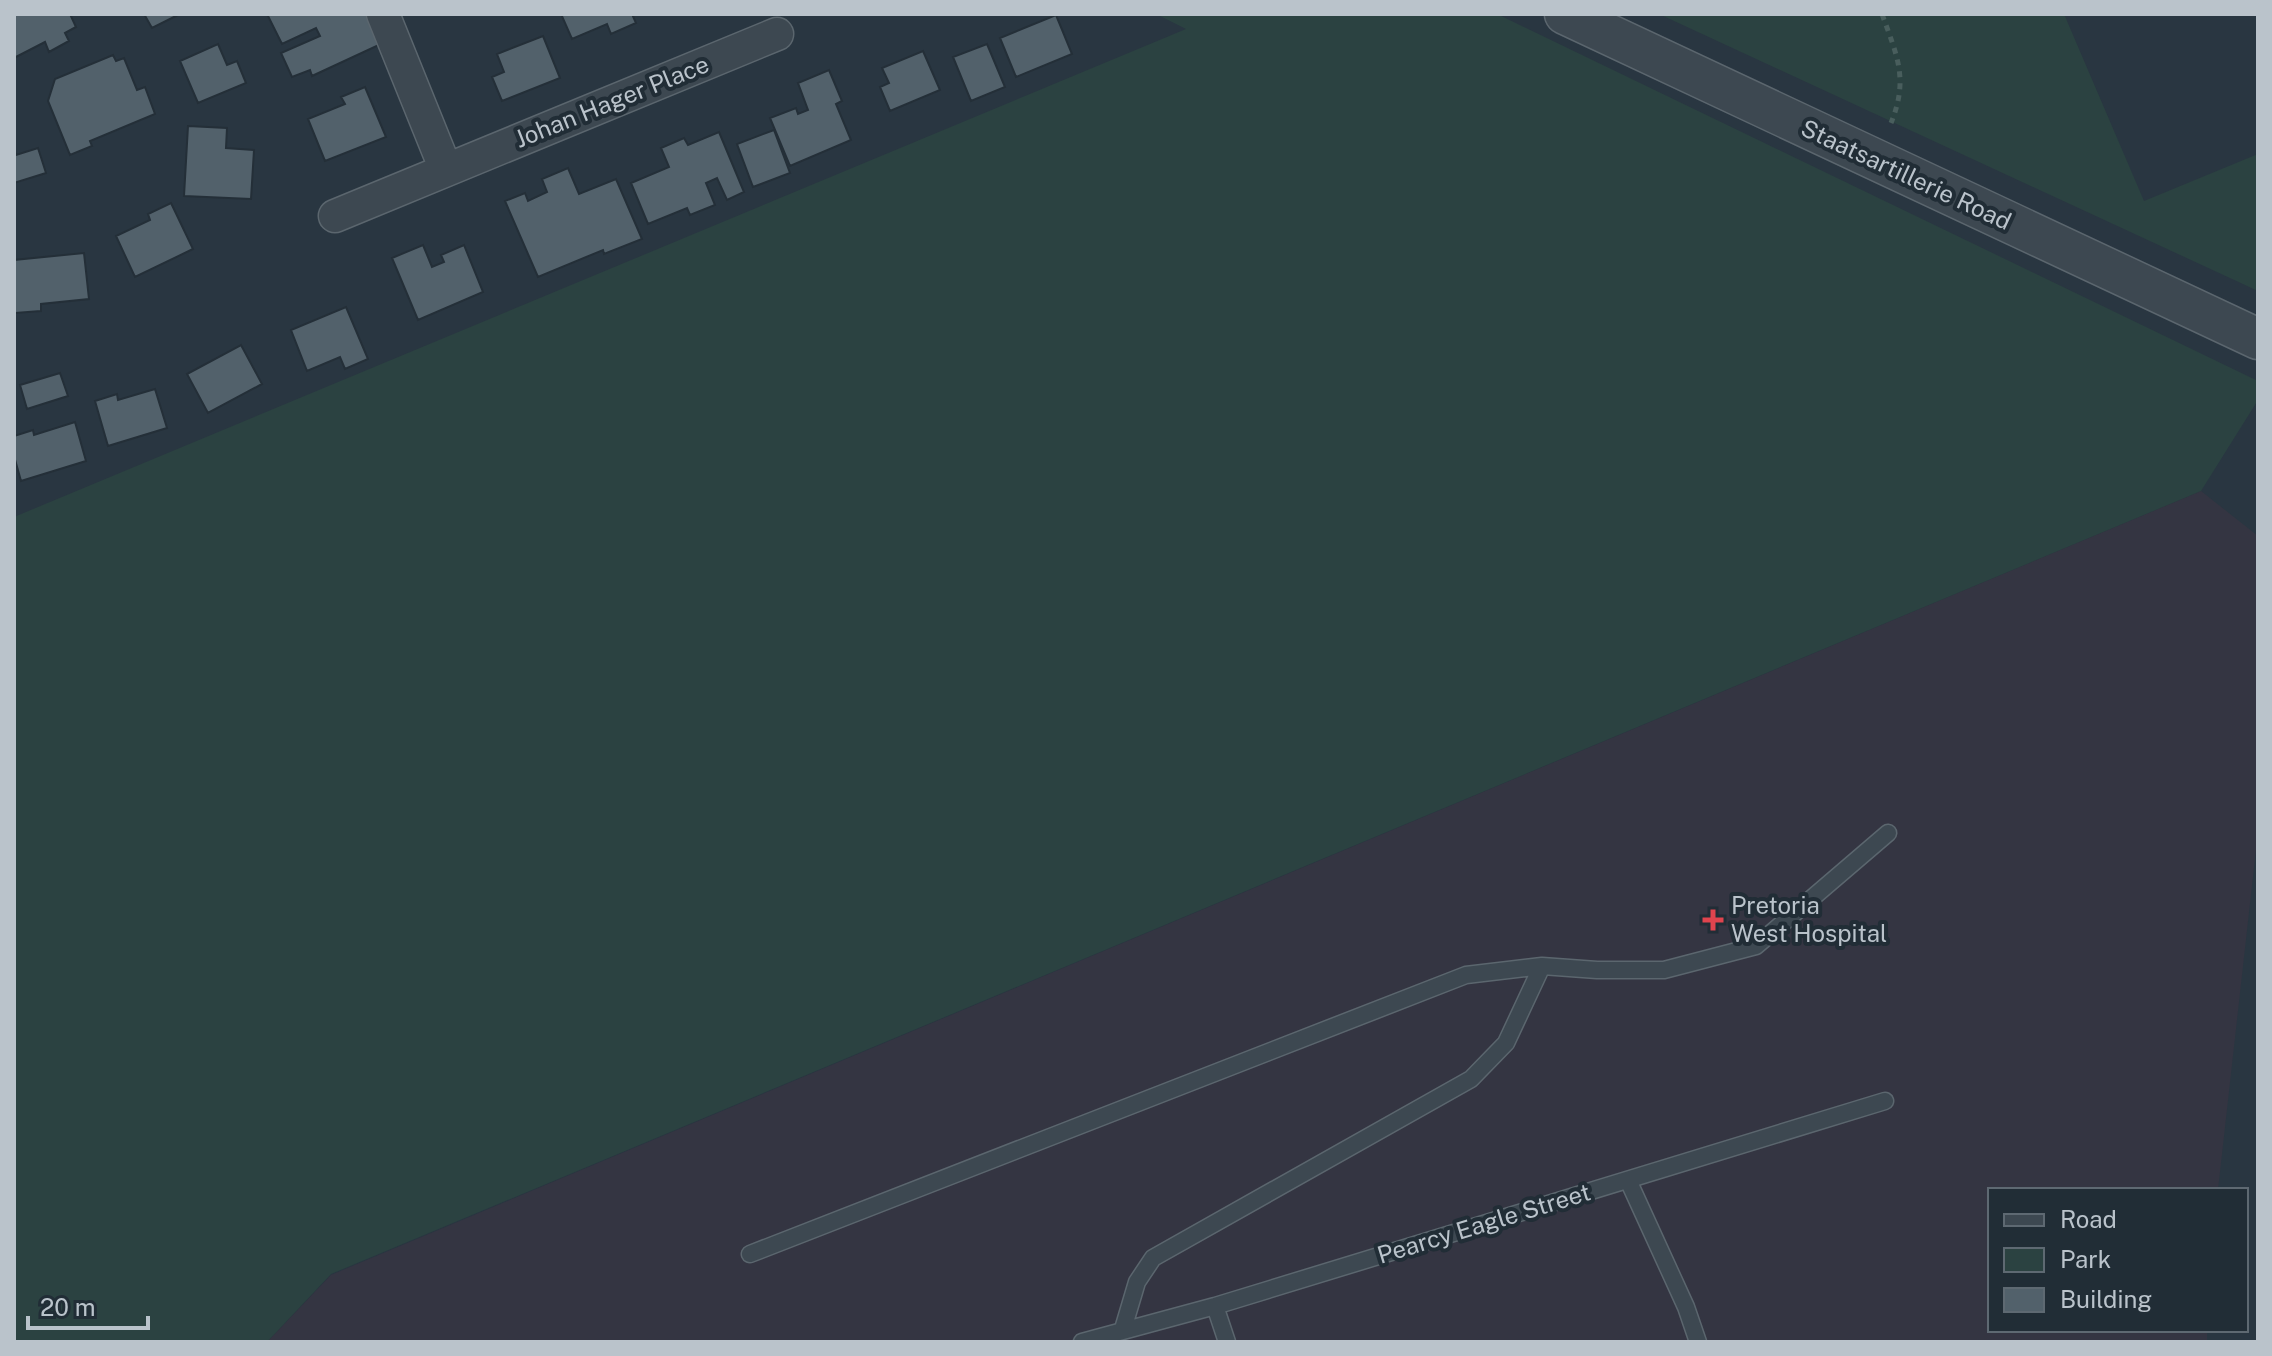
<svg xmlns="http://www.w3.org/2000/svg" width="2272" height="1356" font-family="'Public Sans',sans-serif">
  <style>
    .medical { fill: #343542 }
    .green { fill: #2b4241 }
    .building { fill: #52616b; stroke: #242f38; stroke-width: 2 }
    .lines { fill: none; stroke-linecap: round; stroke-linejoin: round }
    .service-casing { stroke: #5b666e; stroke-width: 19 }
    .minor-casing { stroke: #5b666e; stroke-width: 35 }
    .tertiary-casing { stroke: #5b666e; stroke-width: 43 }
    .path { stroke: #495e5d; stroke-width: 5; stroke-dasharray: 6 6; stroke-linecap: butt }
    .service { stroke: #3d4851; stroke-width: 16 }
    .minor { stroke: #3d4851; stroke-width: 32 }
    .tertiary { stroke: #3d4851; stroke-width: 40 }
    .health-dot { fill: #e0444e; stroke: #212d36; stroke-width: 3 }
    .labels { text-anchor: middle; stroke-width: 8; stroke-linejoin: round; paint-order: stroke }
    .street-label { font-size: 24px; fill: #bac3cb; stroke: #212d36 }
    .poi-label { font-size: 24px; fill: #bac3cb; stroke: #212d36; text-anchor: start }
  </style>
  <rect width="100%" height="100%" fill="#293641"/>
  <!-- medical -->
  <path class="medical" d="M2201 491 2258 536V832L2218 1190H1990V1330H2207V1342H267L331 1275Z"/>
  <!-- green -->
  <path class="green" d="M1156 14H1497L2258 381V400L2201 491 331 1274 267 1342H14V517L1186 29Z
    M1659 14H2064L2144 201 2258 154V291Z"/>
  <!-- building -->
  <path class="building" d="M14 14H70L76 27 65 33 69 41 49 52 45 42 14 58Z
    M144 14H180L152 28Z
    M267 14H367L381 44 312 76 310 70 292 77 281 53 320 36 316 28 282 44Z
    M561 14H632L636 23 611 34 607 24 572 39Z
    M1056 15 1072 54 1016 77 1000 38Z
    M543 36 560 78 502 101 492 77 504 72 497 54Z
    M218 44 227 65 237 61 246 83 198 103 180 61Z
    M987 44 1005 87 971 101 953 57Z
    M923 51 940 90 890 111 880 87 889 83 882 68Z
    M113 55 116 61 124 58 137 90 145 87 155 114 90 141 92 146 70 155 48 101 55 79Z
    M829 70 842 101 836 104 851 140 790 166 770 118 796 108 798 114 808 110 798 83Z
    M365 87 386 137 325 161 308 119 345 104 341 97Z
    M188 126 227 128 226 148 254 150 251 199 184 196Z
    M774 130 790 173 753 187 737 144Z
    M719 132 744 192 727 200 717 178 706 183 715 205 690 215 687 208 648 224 631 183 669 167 661 148 684 138 688 145Z
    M14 148 16 155 38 148 46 173 14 183Z
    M568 168 579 194 616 179 642 239 604 254 603 250 538 277 505 201 525 193 528 201 547 192 542 179Z
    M171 203 193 249 135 277 116 236 150 220 148 214Z
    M423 245 432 267 444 262 441 255 464 245 483 292 418 320 392 258Z
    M84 253 89 299 41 304V311L15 313 14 260Z
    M346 307 368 359 345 369 340 357 307 371 291 330Z
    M241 345 262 384 208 413 187 374Z
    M60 373 68 396 27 409 20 385Z
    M155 389 167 428 108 446 95 401 117 394 118 400Z
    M75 422 86 461 21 481 14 456V436L33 430 34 435Z"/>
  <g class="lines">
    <!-- service casing -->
    <g class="service-casing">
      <path id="service" d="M1628 1180 1686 1307 1698 1342
        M750 1254 1466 975 1542 966 1597 970H1664L1756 946 1888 833
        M1215 1306 1227 1342
        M1123 1329 1137 1282 1153 1258 1471 1079 1506 1043 1542 966
        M1082 1342 1215 1306 1885 1101"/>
    </g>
    <!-- minor casing -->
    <g class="minor-casing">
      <path id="minor" d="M383 14 446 170
        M335 216 777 34"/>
    </g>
    <!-- tertiary casing -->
    <g class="tertiary-casing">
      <path id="tertiary" d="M1565 14 2258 339"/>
    </g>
    <!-- path -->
    <path class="path" d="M1882 14C1897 56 1909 79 1891 123"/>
    <!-- service -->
    <use href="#service" class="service"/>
    <!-- minor -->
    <use href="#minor" class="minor"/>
    <!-- tertiary -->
    <use href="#tertiary" class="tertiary"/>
  </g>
  <!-- markers -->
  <path class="health-dot" d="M1709 908h8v8h8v8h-8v8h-8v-8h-8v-8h8z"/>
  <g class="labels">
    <!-- street labels -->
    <g class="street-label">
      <text transform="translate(612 102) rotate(-22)" y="8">Johan Hager Place</text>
      <text transform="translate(1906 175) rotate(25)" y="8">Staatsartillerie Road</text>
      <text transform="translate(1484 1224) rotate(-17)" y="8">Pearcy Eagle Street</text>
    </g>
    <!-- poi labels -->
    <g class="poi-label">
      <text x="1731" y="914">Pretoria<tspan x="1731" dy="28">West Hospital</tspan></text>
    </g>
  </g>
  <!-- border -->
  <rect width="2272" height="1356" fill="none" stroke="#bac3cb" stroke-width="32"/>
  <!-- legend -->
  <rect x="1988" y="1188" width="260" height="144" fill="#212d36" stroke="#5e6972" stroke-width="2"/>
  <rect x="2004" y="1214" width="40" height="12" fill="#3d4851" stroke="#5e6972" stroke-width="2"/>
  <text x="2060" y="1228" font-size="24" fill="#bac3cb">Road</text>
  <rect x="2004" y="1248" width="40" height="24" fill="#2b4241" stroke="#5e6972" stroke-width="2"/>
  <text x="2060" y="1268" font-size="24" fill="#bac3cb">Park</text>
  <rect x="2004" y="1288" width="40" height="24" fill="#52616b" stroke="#5e6972" stroke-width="2"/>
  <text x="2060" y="1308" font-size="24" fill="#bac3cb">Building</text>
  <!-- scale -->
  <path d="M28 1316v12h120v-12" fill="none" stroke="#bac3cb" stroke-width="4"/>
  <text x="40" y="1316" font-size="24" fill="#bac3cb" stroke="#212d36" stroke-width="6" paint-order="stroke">20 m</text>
</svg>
